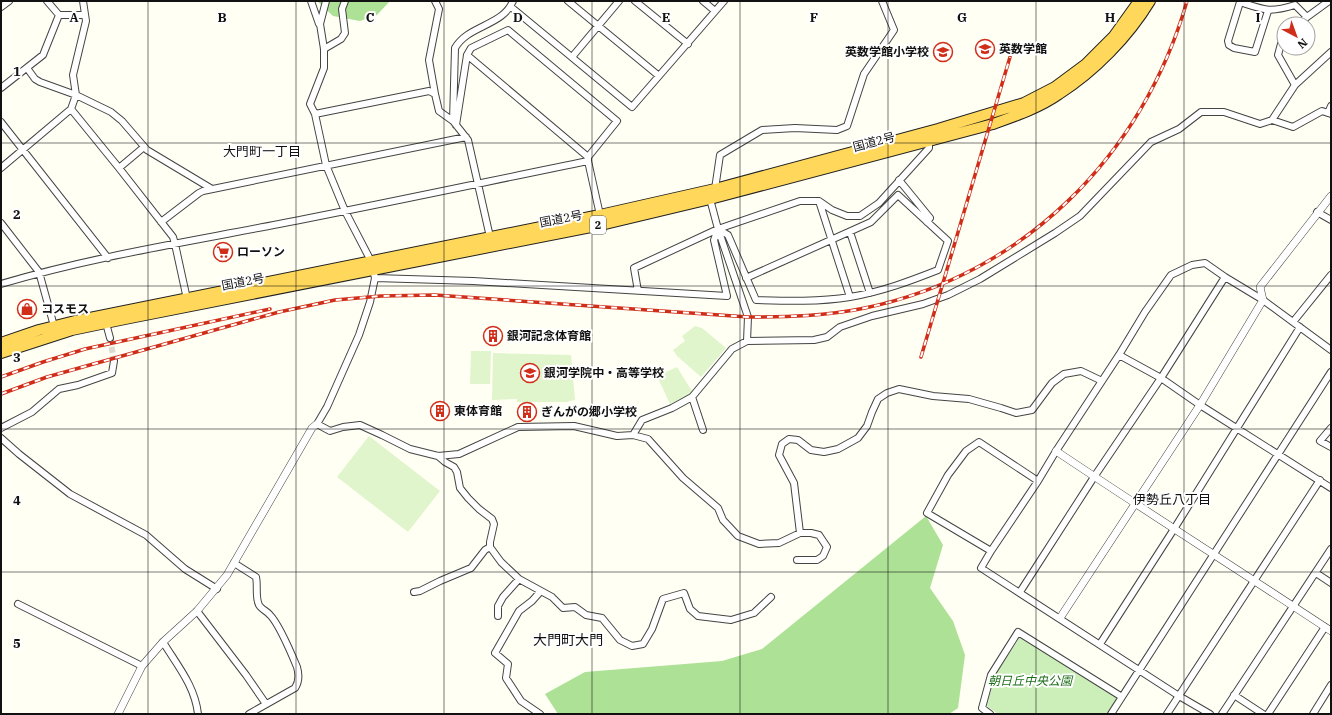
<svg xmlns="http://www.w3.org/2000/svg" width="1332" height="715" font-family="'IBM Plex Serif','Noto Sans JP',serif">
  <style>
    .green { fill: #ccefb9 }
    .forest { fill: #ace196 }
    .pitch { fill: #e0f5cb }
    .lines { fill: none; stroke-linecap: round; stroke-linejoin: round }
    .minor-tunnel { stroke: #dbdbd2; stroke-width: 6; stroke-dasharray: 6 3; stroke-linecap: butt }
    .minor-casing { stroke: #444; stroke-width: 8 }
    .tertiary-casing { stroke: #444; stroke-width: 8 }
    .trunk-casing { stroke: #222; stroke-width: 12 }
    .minor { stroke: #fff; stroke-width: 6 }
    .tertiary { stroke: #fff; stroke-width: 7 }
    .trunk { stroke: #ffd85b; stroke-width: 10 }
    .rail-casing { stroke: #d02e19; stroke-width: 3.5 }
    .rail { stroke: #fff; stroke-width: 2; stroke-dasharray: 6; stroke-linecap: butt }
    .grid { fill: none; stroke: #111; stroke-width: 1; stroke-opacity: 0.55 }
    .labels { text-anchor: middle; stroke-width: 4; stroke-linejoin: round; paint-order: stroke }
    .shield { fill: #fff; stroke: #585858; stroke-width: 1 }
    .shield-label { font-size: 11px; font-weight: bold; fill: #111 }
    .poi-label { font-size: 12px; font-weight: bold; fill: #111; stroke: #fff; text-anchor: start }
    .street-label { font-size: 12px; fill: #111; stroke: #fff }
    .park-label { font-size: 12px; font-style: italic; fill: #1d7019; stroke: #fff }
    .neighbourhood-label { font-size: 13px; fill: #111; stroke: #fff }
    .quarter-label { font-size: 14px; fill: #111; stroke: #fff }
    .grid-label { font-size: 13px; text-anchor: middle; font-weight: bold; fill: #111; stroke: #fff; stroke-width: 4; stroke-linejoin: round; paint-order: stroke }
  </style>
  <rect width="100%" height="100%" fill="#fffff4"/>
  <!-- green -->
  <path class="green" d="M1020 637 1117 698 1106 714H998L987 706 995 675Z"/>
  <!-- forest -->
  <path class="forest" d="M317 1H390L377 15 360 21 333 16Z
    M926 516 943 545 930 588 953 621 965 655 958 708 949 714H558L545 694 585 672 722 661 762 649Z"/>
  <!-- pitch -->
  <path class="pitch" d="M695 326 702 328 726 348 701 377 677 356 673 350 685 341 682 336Z
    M471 351H491L490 384H470Z
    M493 353 571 355 575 400 566 402H517V399L492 400Z
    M677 367 693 393 670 404 657 376Z
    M369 436 440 491 408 532 337 477Z"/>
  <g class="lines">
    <!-- minor-tunnel -->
    <path class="minor-tunnel" d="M110 338 114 361"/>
    <!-- minor casing -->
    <g class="minor-casing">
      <path id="minor" d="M47 1 59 15H85
        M311 1 319 24
        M326 1 320 24 324 49V68L310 104 315 114 326 165 345 211 371 261 375 278 370 302 359 335 327 407 317 424 330 431 343 427 360 425 382 435 410 449 438 456 459 454 518 427 574 426 617 436 633 435 642 420 672 408 692 397 732 349 747 341 814 340 827 337 840 327 872 316 923 304 948 295 980 279 1055 233 1080 216 1151 142 1179 129 1201 112H1224L1260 124 1272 120
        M435 1 439 9 429 60 435 94
        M568 1 659 76
        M635 1 688 44
        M703 1 715 11
        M1 7 9 1
        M511 7 632 107 724 1
        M1268 11 1255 52 1234 48 1229 45 1228 41 1240 2C1265 10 1269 13 1295 5L1307 17
        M1299 24 1307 17 1329 1
        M1284 38 1282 40 1278 55 1295 85 1272 120 1293 127 1322 111 1331 114
        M324 49 341 39 345 33 342 9 345 1
        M467 55 588 157
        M572 57 619 1
        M27 68 35 79 40 82 76 95 111 112 122 121 147 150 212 189
        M1295 85 1331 52
        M1 88 43 55 59 15
        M71 109 119 168 173 237 175 244 187 299
        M1328 113 1331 106
        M315 114 429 91 435 94 439 111 453 121
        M1 122 108 258
        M456 125 467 55 471 48 508 30 617 121 588 157V161L600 215
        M1 168 71 109 76 95 73 75 86 21 83 1
        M119 168 144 147
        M899 180 930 218 927 222
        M715 189 720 155 762 130 795 128 837 130 847 126 864 74 894 30 882 1
        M710 199 718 229 748 317 747 341
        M819 201 850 297
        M1317 212 1331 220
        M161 222 199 193 203 191 466 137
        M1 223 39 272 54 326
        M850 232 870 293
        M490 237 468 140 453 121 455 48C468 25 503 26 513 1
        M375 278 473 281 727 296 714 240 718 229 728 235 756 300C788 301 819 302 850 297 881 292 910 281 938 270L948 241 898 195 871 222 746 278
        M1 284C91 257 187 242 279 224 382 204 485 182 588 161
        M638 291 634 268 718 229 800 201H819L832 210 847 216H860L879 203 929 148V141
        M1293 322 1331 275
        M106 323 110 338
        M1119 355 1161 378 1200 405 1331 488
        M692 397 703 430
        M1 428 32 412 59 389 78 385 112 373 114 361
        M1331 428 1320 441 1331 447
        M633 435 648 439 683 478 718 508 723 520 738 536 759 544 779 543 800 533H811L819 535 827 547 823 556 817 560H797
        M1 438 19 454 70 494 146 535 185 569 217 589
        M438 456 445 462 454 467 457 472 460 488 468 498 479 509 492 519 494 524 490 542V547L501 562 519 579 552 597 563 608 575 607 586 615 602 618 620 640 632 646 643 644 652 629 663 599 684 593 690 609 698 616 731 620 754 613 771 597
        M800 533 794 483 779 455 782 444 789 439 798 440 811 450 824 452 838 449 858 438 867 426 872 412 878 399 887 393 899 389 933 396 969 399 1001 408 1016 413 1032 410 1052 383 1064 374 1081 371 1102 381
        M991 551 927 513 948 475 966 451 979 442 1038 481
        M234 563 256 577C258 586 255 597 259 605 261 609 267 611 270 615 279 624 292 655 297 667 299 674 299 682 295 688L249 714
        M1316 573 1331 583
        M414 592 420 591 440 581 471 568 485 550 490 547
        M1020 592 1094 477 1161 378 1225 277
        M18 604 142 666
        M197 611 246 675 266 704
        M498 616V606L503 597 519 579
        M163 642C177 665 195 686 198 714
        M1100 644 1174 529 1300 327
        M1234 695 1263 714
        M540 714 521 701 506 678 508 664 495 653 519 611 532 601 540 592
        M990 714 982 708 991 675 1018 632 1122 697
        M1111 714 1331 372
        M1167 714 1320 480
        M1210 714 1179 696 981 568 991 551 1038 481 1056 451 1119 355 1145 312 1171 275 1192 265 1205 263 1225 277 1263 300 1331 350
        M1222 714 1331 549
        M1268 714 1325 627
        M1313 714 1331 685"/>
    </g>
    <!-- tertiary casing -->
    <g class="tertiary-casing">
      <path id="tertiary" d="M1056 451C1147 512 1240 571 1331 631
        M1060 618 1200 405 1263 300 1260 287 1331 196
        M118 714 142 666 163 642 197 611 227 575 312 428 317 424"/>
    </g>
    <!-- trunk casing -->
    <g class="trunk-casing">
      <path id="trunk" d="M1 343 39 330 75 321 600 215 715 189 938 129 1024 103 1055 87 1086 64 1114 36 1139 1
        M1 353 72 330 125 319 601 225 710 199 993 124C1015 116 1039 108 1059 94 1095 71 1128 37 1150 1"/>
    </g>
    <!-- minor -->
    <use href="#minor" class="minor"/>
    <!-- tertiary -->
    <use href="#tertiary" class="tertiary"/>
    <!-- trunk -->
    <use href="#trunk" class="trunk"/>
    <!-- rail casing -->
    <g class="rail-casing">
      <path id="rail" d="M921 357 1010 57
        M1 377 43 362 85 349 270 309
        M1 394 47 377 204 333 279 312 335 300 381 296 435 295 748 317C789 317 826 316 865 308 1024 275 1143 155 1187 1"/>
    </g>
    <!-- rail -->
    <use href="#rail" class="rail"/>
  </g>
  <!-- grid -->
  <path class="grid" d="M148 1V714M296 1V714M444 1V714M592 1V714M740 1V714M888 1V714M1036 1V714M1184 1V714M1 143H1331M1 286H1331M1 429H1331M1 572H1331"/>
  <!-- icons -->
  <defs>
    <g id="school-ring" transform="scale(1)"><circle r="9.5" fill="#fff" stroke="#d02e19" stroke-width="1.5"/><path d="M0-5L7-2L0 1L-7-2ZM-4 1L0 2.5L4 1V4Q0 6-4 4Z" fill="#d02e19"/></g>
    <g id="supermarket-ring" transform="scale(1)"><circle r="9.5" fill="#fff" stroke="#d02e19" stroke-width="1.5"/><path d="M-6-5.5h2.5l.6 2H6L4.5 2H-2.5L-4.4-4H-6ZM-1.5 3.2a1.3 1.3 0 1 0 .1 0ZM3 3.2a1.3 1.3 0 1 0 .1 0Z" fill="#d02e19"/></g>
    <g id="shop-ring" transform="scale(1)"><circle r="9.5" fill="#fff" stroke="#d02e19" stroke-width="1.5"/><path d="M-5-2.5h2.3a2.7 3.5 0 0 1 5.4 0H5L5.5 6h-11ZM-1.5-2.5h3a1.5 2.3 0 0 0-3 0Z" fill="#d02e19"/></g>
    <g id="building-ring" transform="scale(1)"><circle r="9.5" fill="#fff" stroke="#d02e19" stroke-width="1.5"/><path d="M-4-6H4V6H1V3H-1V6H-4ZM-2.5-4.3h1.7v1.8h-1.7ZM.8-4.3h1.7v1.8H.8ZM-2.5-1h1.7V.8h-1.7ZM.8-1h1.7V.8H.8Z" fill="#d02e19"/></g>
  </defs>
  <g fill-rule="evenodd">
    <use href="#school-ring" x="985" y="49"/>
    <use href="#school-ring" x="943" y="52"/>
    <use href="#supermarket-ring" x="223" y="252"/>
    <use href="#shop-ring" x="27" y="309"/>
    <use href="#building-ring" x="493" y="336"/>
    <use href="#school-ring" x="530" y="373"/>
    <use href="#building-ring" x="440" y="411"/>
    <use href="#building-ring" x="527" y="412"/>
  </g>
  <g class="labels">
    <!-- shield labels -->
    <rect class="shield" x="590" y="216" width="16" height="18" rx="3"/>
    <g class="shield-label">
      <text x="598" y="229">2</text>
    </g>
    <!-- poi labels -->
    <g class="poi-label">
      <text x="999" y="53">英数学館</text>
      <text x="929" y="56" text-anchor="end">英数学館小学校</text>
      <text x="237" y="256">ローソン</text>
      <text x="41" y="313">コスモス</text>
      <text x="507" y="340">銀河記念体育館</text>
      <text x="544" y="377">銀河学院中・高等学校</text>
      <text x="454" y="415">東体育館</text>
      <text x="541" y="416">ぎんがの郷小学校</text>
    </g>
    <!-- street labels -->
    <g class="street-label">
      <text transform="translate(874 142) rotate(-15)" y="4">国道2号</text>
      <text transform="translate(561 219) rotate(-11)" y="4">国道2号</text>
      <text transform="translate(243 282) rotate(-11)" y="4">国道2号</text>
    </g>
    <!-- park labels -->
    <g class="park-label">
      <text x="1030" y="685">朝日丘中央公園</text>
    </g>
    <!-- neighbourhood labels -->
    <g class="neighbourhood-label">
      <text x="262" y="156">大門町一丁目</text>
      <text x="1172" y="504">伊勢丘八丁目</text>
    </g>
    <!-- quarter labels -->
    <g class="quarter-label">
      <text x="568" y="645">大門町大門</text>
    </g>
  </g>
  <g class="grid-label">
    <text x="74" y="22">A</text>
    <text x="222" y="22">B</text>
    <text x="370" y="22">C</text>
    <text x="518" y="22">D</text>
    <text x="666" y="22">E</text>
    <text x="814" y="22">F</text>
    <text x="962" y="22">G</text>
    <text x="1110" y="22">H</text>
    <text x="1258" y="22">I</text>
    <text x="17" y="76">1</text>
    <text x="17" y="219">2</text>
    <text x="17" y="362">3</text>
    <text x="17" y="505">4</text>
    <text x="17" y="648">5</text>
  </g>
  <!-- border -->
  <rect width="1332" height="715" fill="none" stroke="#111111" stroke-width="4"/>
  <!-- north arrow -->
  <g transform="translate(1296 36) rotate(139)"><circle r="19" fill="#ffffff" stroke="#a0a0a0"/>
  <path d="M0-3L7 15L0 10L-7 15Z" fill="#d02e19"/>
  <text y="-6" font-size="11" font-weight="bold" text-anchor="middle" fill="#111111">N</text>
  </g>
</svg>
